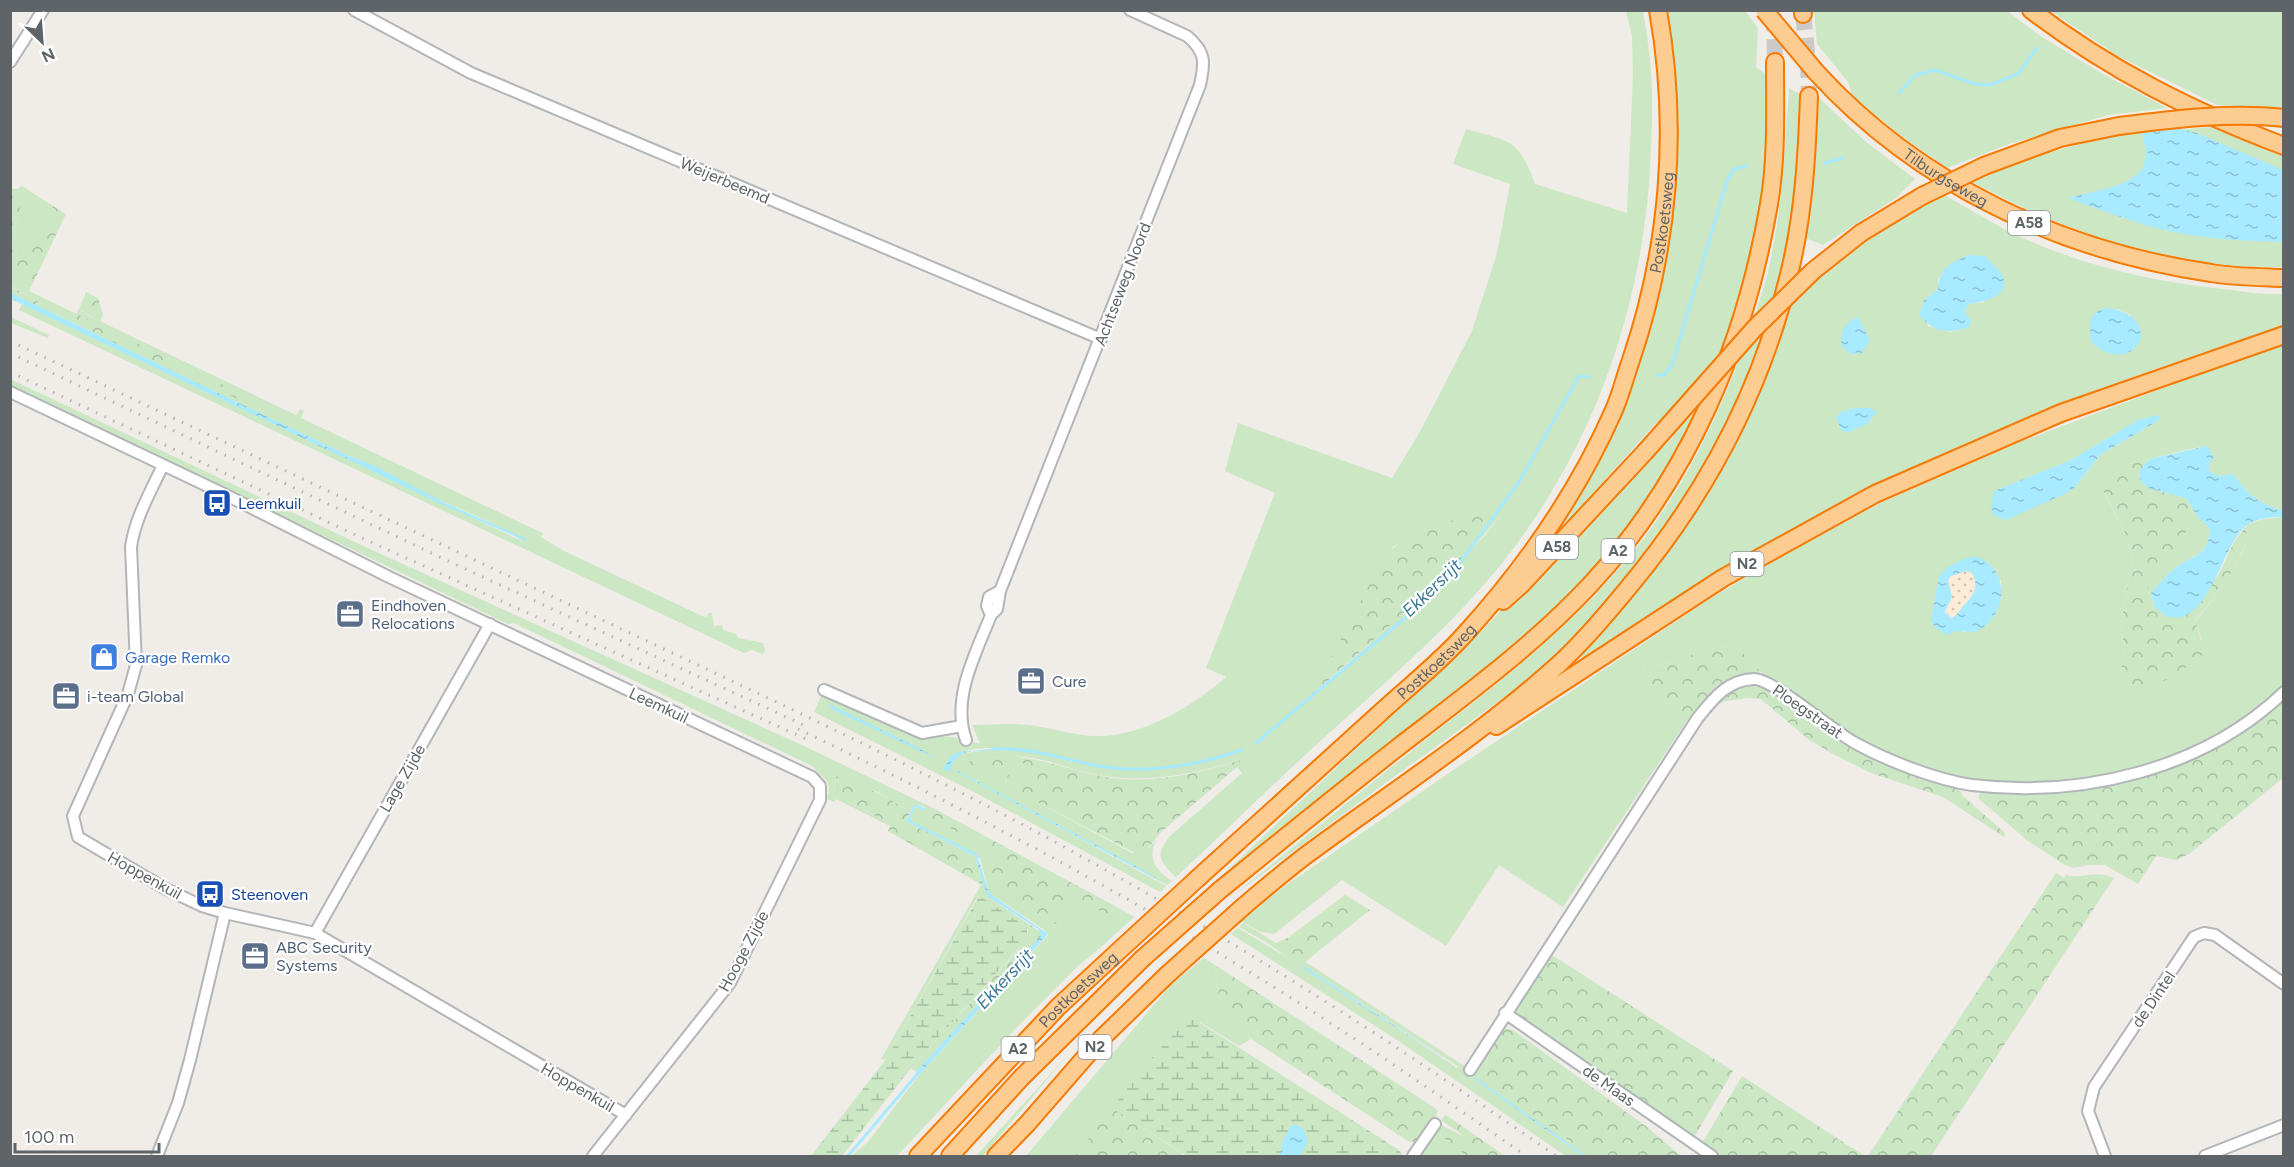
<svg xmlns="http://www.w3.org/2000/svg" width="2294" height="1167" font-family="Figtree,sans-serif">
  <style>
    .grass { fill: #cbe7c4; fill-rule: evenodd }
    .forest { fill: url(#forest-crowns) }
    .wetland { fill: url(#wetland-marsh) }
    .sand { fill: url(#sand-dots) }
    .water { fill: url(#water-ripples); fill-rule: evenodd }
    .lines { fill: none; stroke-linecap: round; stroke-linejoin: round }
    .stream { stroke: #a8eaff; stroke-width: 3 }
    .highway-tunnel { stroke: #cccac7; stroke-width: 16; stroke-dasharray: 16 8; stroke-linecap: butt }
    .minor-casing { stroke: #b2b6b9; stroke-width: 14 }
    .highway-casing { stroke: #f67901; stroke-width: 20 }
    .minor { stroke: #fff; stroke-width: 10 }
    .highway { stroke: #fdcc91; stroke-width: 16 }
    .rail { stroke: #b3b4b5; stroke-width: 3; stroke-dasharray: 1.5 8; stroke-linecap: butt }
    .highway-bridge-casing { stroke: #f67901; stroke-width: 20; stroke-linecap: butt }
    .highway-bridge { stroke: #fdcc91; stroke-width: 16 }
    .labels { text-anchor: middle; stroke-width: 4.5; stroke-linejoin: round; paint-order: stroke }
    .shield { fill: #fff; stroke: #8e9295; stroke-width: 1.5 }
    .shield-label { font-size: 15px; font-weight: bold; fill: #5e6467 }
    .street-label { font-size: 16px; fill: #5e6467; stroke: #fff }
    .transit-label { font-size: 16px; fill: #164399; stroke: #fff; text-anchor: start }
    .service-label { font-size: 16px; fill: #4e5e75; stroke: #fff; text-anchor: start }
    .shop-label { font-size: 16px; fill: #366cbe; stroke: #fff; text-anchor: start }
    .water-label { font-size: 18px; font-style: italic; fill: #3b7a97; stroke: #fff }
  </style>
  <defs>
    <pattern id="forest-crowns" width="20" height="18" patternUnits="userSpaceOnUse" patternTransform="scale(1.5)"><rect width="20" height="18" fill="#cbe7c4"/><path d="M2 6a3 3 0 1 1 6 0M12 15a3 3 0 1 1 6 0" fill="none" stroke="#a8bfa3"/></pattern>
    <pattern id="wetland-marsh" width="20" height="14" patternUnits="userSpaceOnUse" patternTransform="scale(1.5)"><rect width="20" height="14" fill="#cbe7c4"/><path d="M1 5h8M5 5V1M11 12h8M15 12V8" fill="none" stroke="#a8bfa3"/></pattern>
    <pattern id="sand-dots" width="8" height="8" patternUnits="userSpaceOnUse" patternTransform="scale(1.5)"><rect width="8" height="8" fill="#fbebd7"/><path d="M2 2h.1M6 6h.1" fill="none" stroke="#cec2b2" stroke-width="1.8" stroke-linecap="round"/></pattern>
    <pattern id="water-ripples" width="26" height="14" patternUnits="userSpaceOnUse" patternTransform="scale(1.5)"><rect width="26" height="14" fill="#a8eaff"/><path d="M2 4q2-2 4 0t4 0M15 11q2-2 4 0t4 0" fill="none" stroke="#8cc1d2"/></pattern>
  </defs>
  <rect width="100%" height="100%" fill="#f0ece7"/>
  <!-- grass -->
  <path class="grass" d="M1626 11H1643C1646 31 1650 52 1651 73 1653 97 1652 122 1651 146 1647 282 1606 416 1528 528 1474 607 1398 671 1328 734 1276 781 1227 830 1176 877 1159 862 1155 854 1170 836L1242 773 1237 767 1240 760C1194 774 1146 784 1098 775 1070 770 1041 755 1012 757L1034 768 1026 783 1019 779 1016 785 1024 795 1132 853 1145 852 1156 840C1147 859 1156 871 1172 881L1167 885 956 770 1166 886 1160 892 974 792 814 712 822 694 911 736C924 739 937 735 951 737 961 738 969 743 980 743L972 725C990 725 1009 723 1027 725 1051 727 1076 737 1100 736 1143 736 1195 705 1226 677L1206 668 1275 493 1225 471 1238 423 1392 478 1421 430 1472 331 1497 253 1510 184 1453 164 1466 129C1510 142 1518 137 1535 184L1627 213 1633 75 1632 36ZM1484 510 1501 515 1486 534 1435 585 1312 695 1393 547 1428 530ZM998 748 960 754 952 763 943 769C954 748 976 748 998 748ZM1006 756 1011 757 1004 771 1007 777 1005 785 966 762Z
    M1668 11H1745L1758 28 1756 67 1767 75C1766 116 1767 158 1761 198 1742 354 1666 508 1552 615 1510 654 1464 687 1419 722 1351 775 1284 828 1216 881L1484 629 1631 471 1647 464 1674 436 1657 422 1558 532 1552 533 1617 415 1674 190 1678 109 1672 33Z
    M1814 11H2007L2039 35 2101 73 2167 108 2108 115 2009 144 1947 168 1899 134 1852 96 1849 83 1817 44Z
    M2051 11H2283V108L2217 105 2118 56Z
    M1789 88 1805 97 1802 152 1785 267 1758 354 1733 417 1709 463 1650 554 1575 639 1519 687 1388 781 1233 896C1295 846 1355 796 1417 747 1495 685 1576 625 1638 546 1688 482 1723 408 1749 332 1756 311 1764 289 1769 268 1782 209 1785 149 1789 88Z
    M1816 95 1866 142 1915 179 1896 198 1823 245 1803 237Z
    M2213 127 2283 155V267C2173 269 2067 234 1971 181L2016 162 2109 136Z
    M22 186 53 206 34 242 27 261 17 256 15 228 20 213 13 193 11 196V189H18Z
    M1944 195C1964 206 1984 218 2004 229 2069 262 2143 280 2215 288 2238 291 2261 295 2283 294V327C2143 370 2005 422 1873 487 1773 536 1679 597 1584 658L1580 655 1659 563 1789 302 1835 262 1901 217ZM1946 268 1985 302 1969 304 1964 312 1961 329 1950 332 1928 326 1924 300 1938 289V279ZM2117 309 2132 315 2089 329ZM1869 408 1867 424 1858 427 1847 409Z
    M10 270H16L20 277 33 283 29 291 62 307 57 315 36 306 38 301 11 286Z
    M22 304 524 542C493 521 458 509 424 493 399 481 376 466 349 456L170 370 174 361 76 314 79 309 89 316 296 415 300 409 304 411 301 418 536 530 543 533 541 537 562 550 702 616 706 617 709 613H712L714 626 722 625 723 630 736 634 738 638 763 643 765 650 763 654 752 650 744 653 19 310Z
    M11 317 49 335 48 338 11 323Z
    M2283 343V511C2257 502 2250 496 2233 474L2219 476 2209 471 2207 446 2190 449 2125 465 2103 491 2127 537 2132 558 2121 625 2126 661 2202 640 2195 622 2226 582 2244 550 2247 525 2263 519 2283 517V688L2247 717 2197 747 2120 775 2048 784 1990 783 1957 778 1899 760 1831 724 1777 681 1764 675 1741 651 1727 646 1686 656 1640 673 1686 722 1563 907 1499 865 1446 946 1342 880 1274 934 1261 932 1240 921 1285 886 1452 771 1708 600 1780 557 1879 504 2015 444ZM2138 420 2158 421 2100 455 2074 488 1994 491 2071 460ZM2001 580C2003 599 1991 636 1965 632 1954 630 1942 620 1932 614L1935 601Z
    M10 379 361 545 804 746 933 808 929 817 985 846 1028 906 1055 923 1075 903 1109 914 1115 906 1134 917 1100 948 1080 964 1019 1025 897 1156H851L867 1143 919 1075 1048 935 1043 929 989 893 980 858 911 821 910 818 916 807 923 810 925 807 915 804 910 812 876 791 834 780 835 795 891 824 890 826 836 799 834 802 827 799C834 776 820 779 814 767L514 623 508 624 11 386Z
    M2194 512 2210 528C2208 559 2192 554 2174 569 2166 576 2158 585 2151 593L2147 592 2149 583 2184 537Z
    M981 885 984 886 987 896 1029 924 1027 927 978 896 886 1059H881Z
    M1243 923 1286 949 1472 1071 1591 1156H1586L1475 1078 1583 1156H1566L1394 1038 1231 934 1238 928 1288 958 1266 942 1239 927ZM1304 966 1459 1067 1457 1068Z
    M1204 958 1215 965C1220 1007 1218 1010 1251 1039L1239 1046 1200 1022 1176 1031 1075 1156H1026L1170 986Z
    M1067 1056 983 1156H976Z
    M1436 1132 1467 1156H1421Z"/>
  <!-- forest -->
  <path class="forest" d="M13 193 19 195 20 213 15 228 17 255 26 261 34 242 53 206 66 214 33 283 20 277 16 270H11L10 196Z
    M10 286 38 301 36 306 11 293Z
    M86 292 98 298 103 314 100 322 79 309Z
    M62 307 175 361 170 370 57 315Z
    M222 383 256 400 253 406 219 390Z
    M2150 459 2140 470V480L2148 488 2186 498 2194 512C2189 527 2182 543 2172 556 2162 568 2150 577 2147 592L2151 593 2155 607 2218 576 2234 542 2247 525 2244 549 2226 582 2195 621 2205 653C2177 675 2163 685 2127 694L2126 688H2122L2117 672 2126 661 2121 625 2132 558 2127 537 2103 490 2104 477 2125 465Z
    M1484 510 1501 515C1445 583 1375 636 1311 696L1384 557C1409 530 1450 522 1484 510Z
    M1727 646 1741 651 1761 672 1730 680 1715 690 1686 722 1640 673 1686 656Z
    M1755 684 1772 691 1808 721 1856 747 1959 788 1963 796 2005 833 2004 837 1943 797 1871 773 1835 755 1808 739 1761 699 1748 698 1726 701 1713 706 1731 690Z
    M2283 698V778L2189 854 2176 860 2156 856 2138 884 2105 865H2089L2073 868 2065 865 2028 841 1979 799V794L1989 791 2084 788 2122 782 2166 768Z
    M1006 756C1037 757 1065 768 1096 775 1144 786 1194 775 1241 760L1237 767 1160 833 1145 852 1137 854 1024 795 1016 785 1019 779 1026 783 1033 768 1011 757 1004 771 1010 775 1006 779 1005 785 965 762Z
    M838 775C864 785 887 797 910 812L906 821 975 856 984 886 888 831 891 824 835 795 834 780Z
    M933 808 1115 906 1109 914 1075 903 1055 924 996 887 985 846 929 817Z
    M2056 873 2064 878 2066 875C2085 880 2092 869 2114 878L1931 1156H1868Z
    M1345 895 1370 910 1305 962 1276 943 1289 937Z
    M1029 924 1042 933 1041 937 916 1072 911 1068 1019 949 1028 932 1027 927Z
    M1552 955 1733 1071 1690 1144 1515 1016V1011Z
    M1215 965 1435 1108 1438 1111 1435 1117 1436 1118 1424 1136 1414 1142 1408 1141 1251 1039C1218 1010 1220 1007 1215 965Z
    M1504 1028 1513 1030 1647 1127 1681 1156H1591L1472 1071Z
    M1742 1076 1852 1148 1866 1156H1717L1701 1145Z
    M1112 1108 1183 1154 1181 1156H1075Z
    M1445 1115 1449 1117 1505 1156H1467L1436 1132 1441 1125 1465 1137 1441 1120Z"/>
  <!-- wetland -->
  <path class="wetland" d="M979 896 1027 927V939L911 1068 842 1156H811L886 1059Z
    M1194 1019 1399 1150 1403 1156H1187L1112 1108C1126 1091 1177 1022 1194 1019Z"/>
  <!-- sand -->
  <path class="sand" d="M1966 571 1971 572C1980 584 1974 595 1965 604 1959 610 1959 615 1951 618L1945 612 1952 597 1948 580 1951 576Z"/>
  <!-- water -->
  <path class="water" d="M2134 118 2197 133 2283 170V242C2245 241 2206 239 2169 231 2134 223 2101 210 2068 198 2117 186 2170 183 2134 118Z
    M1969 255 1985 256C1990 262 1998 268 2002 275 2013 296 1983 302 1969 304L1964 312 1971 320 1969 327C1948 334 1934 333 1919 315L1924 300 1938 289C1938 270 1952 261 1969 255Z
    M11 293 349 456 375 466 443 502 525 538 526 541 441 504 11 299Z
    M2109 308C2169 318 2134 381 2091 342 2089 324 2087 311 2109 308Z
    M1858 317 1870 340 1862 353 1851 354 1842 347C1839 332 1844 323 1858 317Z
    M1869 408 1877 412 1867 424 1847 433 1841 430 1836 417C1846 407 1856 408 1869 408Z
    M2158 415 2161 417 2158 421 2100 455 2074 488 2067 493 2006 520 1993 515 1991 507 1994 491 2071 460 2138 420Z
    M2207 446 2214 457 2209 463V471L2219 476 2233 474C2250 496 2257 502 2283 511V517C2272 517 2256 518 2247 525 2223 544 2214 606 2182 617 2178 618 2172 617 2168 617L2155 607 2151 593C2158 585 2166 576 2174 569 2192 554 2208 559 2210 529L2197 516 2186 498 2148 488 2140 480V470L2150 459Z
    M1978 557C2010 570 2008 614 1979 630 1971 634 1967 631 1960 631 1956 631 1950 633 1946 635L1934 626 1931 620 1939 576 1948 567 1966 558ZM1966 571 1971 572C1980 584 1974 595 1965 604 1959 610 1959 615 1951 618L1945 612 1952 597 1948 580 1951 576Z
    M829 704 919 748 937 759 834 710 828 706Z
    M998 748C975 755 959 743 949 772L943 769 951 756 959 752Z
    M956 770 1141 869 1167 885 955 771Z
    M915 804 924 808 928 807 923 810 916 807 910 818 911 821 977 854 989 893 1048 934 919 1075 916 1072 1042 935 1038 929 987 896 975 856 906 821Z
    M1304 966 1459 1068 1303 968Z
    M1476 1078 1586 1156H1583L1474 1079Z
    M1291 1125H1296L1304 1129 1308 1143 1300 1156H1280L1282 1143Z"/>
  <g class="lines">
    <!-- stream -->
    <path class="stream" d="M1899 93 1916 75 1935 70 1975 84 1990 85 2018 74 2037 48
      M1825 163 1843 158
      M1657 376 1665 374 1672 365 1727 181 1734 169 1746 166
      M1256 743 1405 618 1453 572 1519 482 1579 376 1589 377
      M994 749C1031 747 1062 759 1098 766 1147 774 1196 766 1242 750
      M848 1156 920 1071"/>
    <!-- highway-tunnel -->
    <path class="highway-tunnel" d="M1803 14 1808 61 1809 96
      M1774 15 1775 62"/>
    <!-- minor casing -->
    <g class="minor-casing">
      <path id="minor" d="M354 10 471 73 1101 339
        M10 62 43 10
        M10 392 222 493 389 577 812 777 820 786V800L730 983 593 1156
        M163 465C151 491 135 518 131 547L136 665 128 694 73 816 78 837 166 889 202 906 225 913 315 933 626 1115
        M991 615 987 606 989 597 1000 591
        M824 690 922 733 962 726
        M966 740C951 698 976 653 991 615L997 609 1000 591 1200 85C1205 62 1206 52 1187 36L1130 10
        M315 933 490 624
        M1505 1013 1712 1156
        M1470 1070 1697 719C1713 699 1727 680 1754 679 1772 678 1835 733 1857 744 1888 761 1937 780 1972 785 2081 798 2203 770 2284 692
        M157 1156 178 1103 190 1060 225 913
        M1413 1156 1435 1124
        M2105 1156 2088 1111 2094 1087 2194 937 2204 933 2215 935 2284 984
        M2205 1156 2284 1125"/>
    </g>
    <!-- highway casing -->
    <g class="highway-casing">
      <g id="highway">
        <path d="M1803 10V14"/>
        <path d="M2031 10C2110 70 2191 111 2284 146"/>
        <path id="s1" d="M1816 72C1919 185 2062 251 2211 273 2234 277 2259 277 2284 278"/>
        <path d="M1984 166 2060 138 2119 126"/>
        <path d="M1813 271 1861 233 1922 196"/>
        <path d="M1503 601 1522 584 1645 452"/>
        <path d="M1496 726 1723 578 1875 494 2061 413 2284 335"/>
        <path id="s2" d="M1198 878C1259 823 1319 768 1380 713 1408 687 1439 663 1464 635 1525 568 1578 492 1614 410 1621 394 1625 377 1631 360 1669 248 1679 128 1658 10"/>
        <path d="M1220 890C1278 843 1337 795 1397 748 1463 697 1532 647 1590 585 1688 480 1745 345 1769 204 1777 158 1775 109 1775 62"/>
        <path d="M1244 906C1264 889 1284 872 1305 856 1390 793 1479 736 1558 665 1584 641 1606 615 1628 588 1706 495 1764 386 1791 266 1804 210 1807 153 1809 96"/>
        <path id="s3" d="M918 1156 1058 1007 1123 947"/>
        <path d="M950 1156 1022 1077 1142 959"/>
        <path d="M996 1156 1027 1124 1101 1039 1168 974"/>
      </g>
    </g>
    <!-- minor -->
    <use href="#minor" class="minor"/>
    <!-- highway -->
    <use href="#highway" class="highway"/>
    <!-- rail -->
    <path class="rail" d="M10 341C201 431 392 521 583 611 742 686 902 759 1057 843 1230 937 1395 1043 1556 1156
      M10 353 446 560 810 728
      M10 372 364 539 806 739
      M798 729C951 802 1102 880 1246 970 1342 1028 1434 1092 1526 1156"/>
    <!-- highway-bridge casing -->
    <g class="highway-bridge-casing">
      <path id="highway-bridge" d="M1764 10 1816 72
        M2119 126C2173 119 2230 112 2284 118
        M1922 196 1984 166
        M1645 452 1754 329 1813 271
        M1123 947 1198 878
        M1142 959 1220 890
        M1168 974 1244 906"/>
    </g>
    <!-- highway-bridge -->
    <use href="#highway-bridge" class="highway-bridge"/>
  </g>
  <!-- icons -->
  <defs>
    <g id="bus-square" transform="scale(1.5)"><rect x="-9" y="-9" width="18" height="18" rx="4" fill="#1a4fb4" stroke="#fff"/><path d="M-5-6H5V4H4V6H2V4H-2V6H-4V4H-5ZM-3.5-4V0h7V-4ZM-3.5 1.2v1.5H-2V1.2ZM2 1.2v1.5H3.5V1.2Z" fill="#fff"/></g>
    <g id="office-square" transform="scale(1.5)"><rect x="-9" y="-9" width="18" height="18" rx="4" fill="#5c6f8a" stroke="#fff"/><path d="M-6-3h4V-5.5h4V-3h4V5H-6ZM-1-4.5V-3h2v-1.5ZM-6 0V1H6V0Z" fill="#fff"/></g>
    <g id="shop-square" transform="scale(1.5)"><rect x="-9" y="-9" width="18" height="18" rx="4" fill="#3f7fe0" stroke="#fff"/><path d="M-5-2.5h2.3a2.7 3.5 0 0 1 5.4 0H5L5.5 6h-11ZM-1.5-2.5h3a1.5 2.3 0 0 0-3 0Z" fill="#fff"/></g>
  </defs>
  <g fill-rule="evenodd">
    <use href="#bus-square" x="217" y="503"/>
    <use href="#office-square" x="350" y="614"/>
    <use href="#shop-square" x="104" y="657"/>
    <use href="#office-square" x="1031" y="681"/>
    <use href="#office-square" x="66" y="696"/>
    <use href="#bus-square" x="210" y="894"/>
    <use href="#office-square" x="255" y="956"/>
  </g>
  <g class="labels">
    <!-- shield labels -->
    <g class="shield">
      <rect x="2008" y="211" width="42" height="24" rx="4.5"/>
      <rect x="1536" y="535" width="42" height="24" rx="4.5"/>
      <rect x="1601.5" y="539" width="33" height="24" rx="4.5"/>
      <rect x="1730.5" y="552" width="33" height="24" rx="4.5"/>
      <rect x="1078.5" y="1035" width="33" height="24" rx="4.5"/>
      <rect x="1001.5" y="1037" width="33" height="24" rx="4.5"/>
    </g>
    <g class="shield-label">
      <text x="2029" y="228">A58</text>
      <text x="1557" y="552">A58</text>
      <text x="1618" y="556">A2</text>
      <text x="1747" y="569">N2</text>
      <text x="1095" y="1052">N2</text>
      <text x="1018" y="1054">A2</text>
    </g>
    <!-- street labels -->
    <g class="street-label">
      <text dy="6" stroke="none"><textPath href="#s1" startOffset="168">Tilburgseweg</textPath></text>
      <text transform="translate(725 180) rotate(23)" y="6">Weijerbeemd</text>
      <text dy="6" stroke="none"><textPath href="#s2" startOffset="826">Postkoetsweg</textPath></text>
      <text transform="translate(1122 284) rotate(-69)" y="6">Achtseweg Noord</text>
      <text dy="6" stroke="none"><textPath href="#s2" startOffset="322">Postkoetsweg</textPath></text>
      <text transform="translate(659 705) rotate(25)" y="6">Leemkuil</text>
      <text transform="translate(1808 711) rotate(35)" y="6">Ploegstraat</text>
      <text transform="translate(402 778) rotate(-60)" y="6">Lage Zijde</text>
      <text transform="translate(145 875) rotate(29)" y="6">Hoppenkuil</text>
      <text transform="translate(743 951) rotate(-62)" y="6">Hooge Zijde</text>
      <text dy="6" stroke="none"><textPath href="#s3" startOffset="231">Postkoetsweg</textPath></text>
      <text transform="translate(2153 999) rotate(-56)" y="6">de Dintel</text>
      <text transform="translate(1609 1085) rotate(35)" y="6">de Maas</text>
      <text transform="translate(578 1087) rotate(30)" y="6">Hoppenkuil</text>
    </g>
    <!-- transit labels -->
    <g class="transit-label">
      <text x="238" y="509">Leemkuil</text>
      <text x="231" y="900">Steenoven</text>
    </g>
    <!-- service labels -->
    <g class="service-label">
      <text x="371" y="611">Eindhoven<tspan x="371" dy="18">Relocations</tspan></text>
      <text x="1052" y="687">Cure</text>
      <text x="87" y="702">i-team Global</text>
      <text x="276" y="953">ABC Security<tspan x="276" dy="18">Systems</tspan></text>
    </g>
    <!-- shop labels -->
    <g class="shop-label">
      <text x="125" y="663">Garage Remko</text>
    </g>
    <!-- water labels -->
    <g class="water-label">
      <text transform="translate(1432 588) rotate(-44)" y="6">Ekkersrijt</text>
      <text transform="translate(1005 979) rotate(-47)" y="6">Ekkersrijt</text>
    </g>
  </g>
  <!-- border -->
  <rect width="2294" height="1167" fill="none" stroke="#5e6467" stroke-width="24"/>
  <!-- north arrow -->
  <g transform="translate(42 42) rotate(155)" stroke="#ffffff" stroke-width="4.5" paint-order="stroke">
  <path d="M0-4.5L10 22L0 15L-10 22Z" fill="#5e6467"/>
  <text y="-9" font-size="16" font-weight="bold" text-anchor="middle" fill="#5e6467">N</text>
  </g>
  <!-- scale -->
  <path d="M15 1143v9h144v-9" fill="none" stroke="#5e6467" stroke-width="3"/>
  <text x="24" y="1143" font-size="18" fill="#5e6467" stroke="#ffffff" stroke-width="4.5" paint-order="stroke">100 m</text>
</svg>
